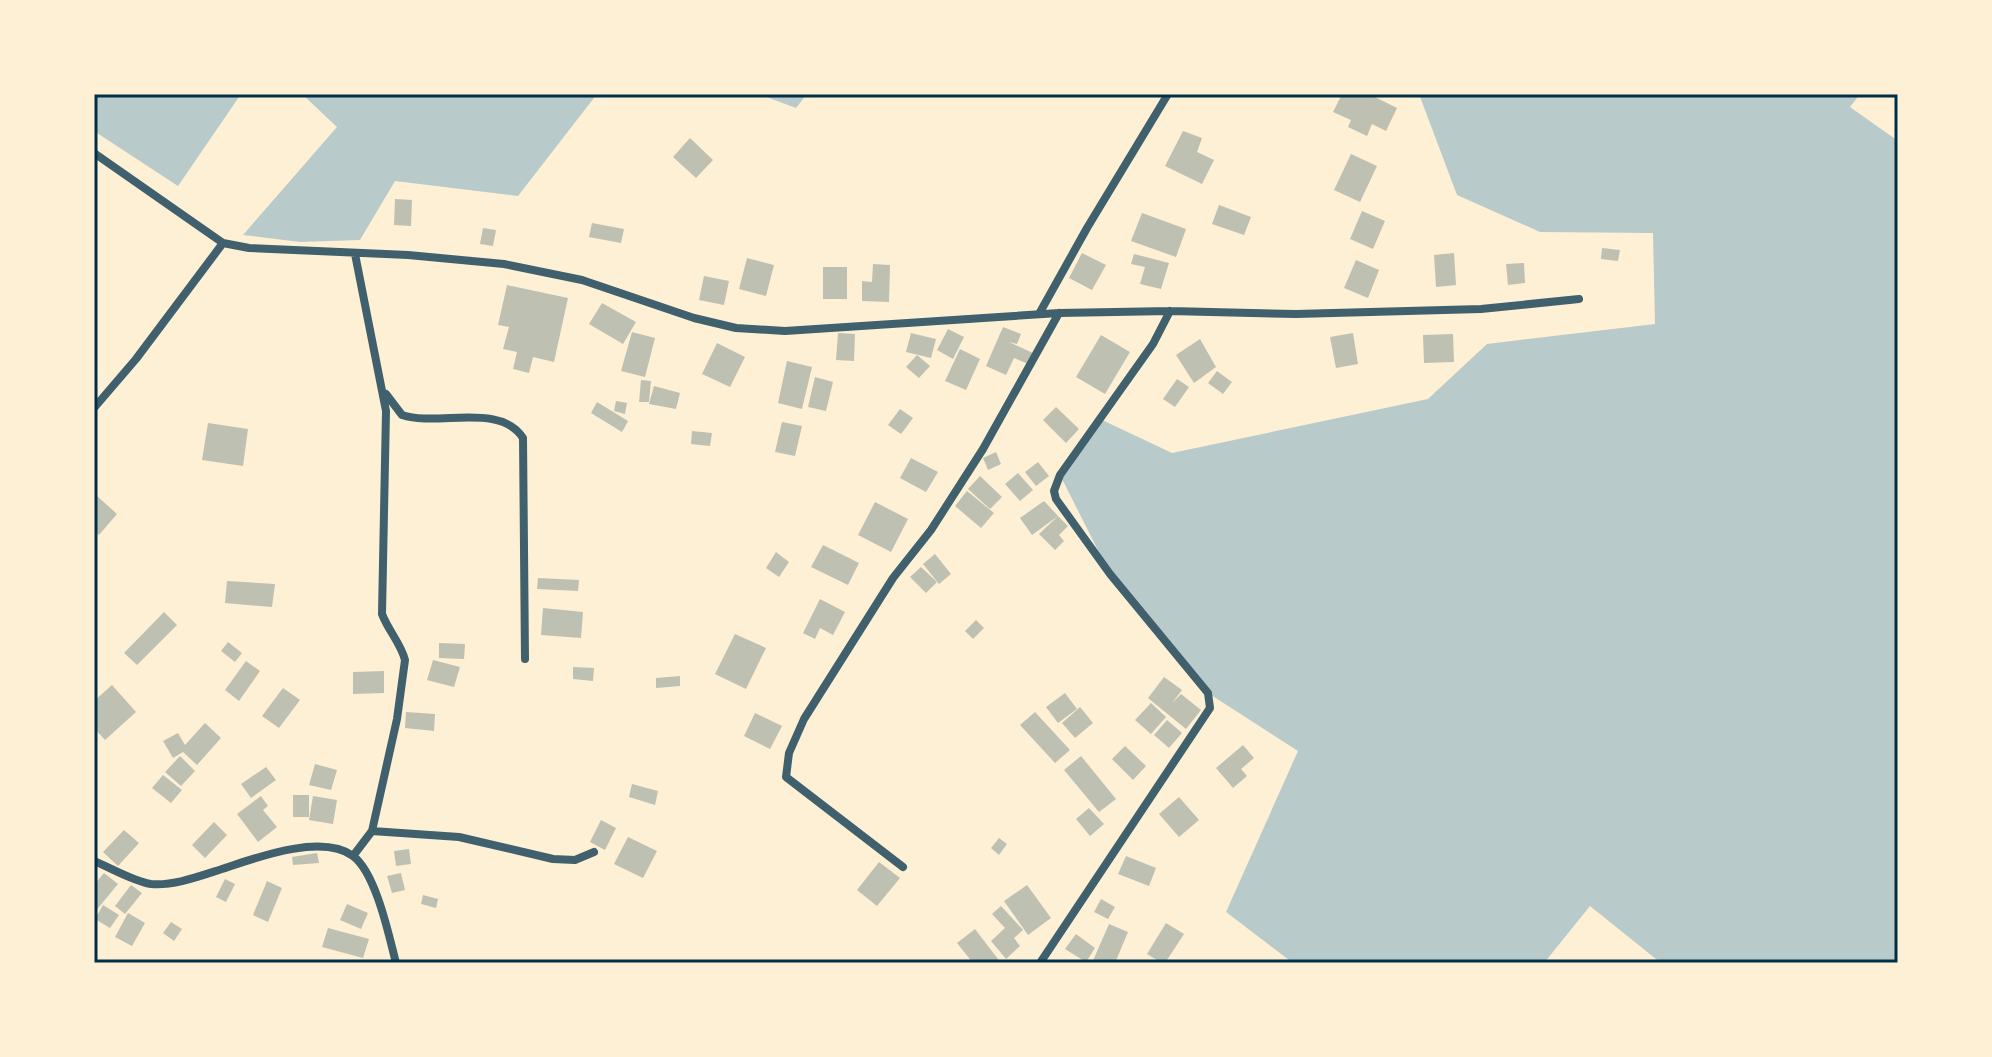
<svg xmlns="http://www.w3.org/2000/svg" width="1992" height="1057" font-family="Overpass,sans-serif">
  <style>
    .green { fill: #b9caca }
    .building { fill: #bec0b2 }
    .lines { fill: none; stroke-linecap: round; stroke-linejoin: round }
    .minor { stroke: #3f606c; stroke-width: 8 }
    .neatline { fill: none; stroke: #003049; stroke-width: 3 }
  </style>
  <rect width="100%" height="100%" fill="#fdf0d5"/>
  <!-- green -->
  <path class="green" d="M94 94H241L178 186 94 131Z
    M302 94H597L518 196 395 181 360 240 300 242 243 235 337 127Z
    M759 94H807L796 108Z
    M1419 94H1860L1850 107 1898 141V963H1661L1590 906 1544 963H1293L1226 912 1298 751 1208 693 1110 574 1060 475 1100 419 1172 453 1428 399 1487 344 1655 324 1653 233 1540 232 1457 195Z"/>
  <!-- building -->
  <path class="building" d="M1342 94H1369L1397 108 1386 131 1372 124 1367 136 1348 127 1351 120 1333 112Z
    M1183 131 1202 138 1197 152 1214 160 1202 184 1165 166Z
    M690 138 713 160 696 178 673 157Z
    M1351 154 1377 166 1360 202 1334 190Z
    M395 199 412 200 411 226 394 225Z
    M1219 205 1251 217 1244 235 1212 224Z
    M1362 211 1385 221 1373 249 1350 239Z
    M1142 213 1186 229 1176 257 1131 241Z
    M592 223 624 229 621 243 589 237Z
    M483 228 496 230 493 246 480 244Z
    M1602 248 1620 250 1618 261 1601 259Z
    M1082 253 1106 265 1092 290 1069 278Z
    M1454 253 1456 285 1436 287 1434 255Z
    M1134 254 1169 263 1161 289 1140 284 1145 267 1131 264Z
    M747 258 774 265 766 296 739 289Z
    M1356 260 1379 270 1368 298 1344 288Z
    M1524 263 1525 283 1508 285 1506 264Z
    M873 264 890 265 889 302 862 301V281L872 282Z
    M823 267H847V299H823Z
    M704 276 729 281 724 305 699 300Z
    M507 285 568 298 554 362 533 357 529 373 513 369 517 352 503 349 509 327 498 325Z
    M602 303 636 322 623 344 589 324Z
    M1003 327 1021 334 1017 344 1009 342 1033 353 1028 364 1014 358 1006 375 986 366Z
    M948 329 964 337 953 359 937 350Z
    M632 332 655 338 645 377 621 371Z
    M838 333 855 334 854 361 836 360Z
    M911 333 936 339 931 358 906 352Z
    M1353 333 1358 364 1336 368 1330 337Z
    M1453 334 1454 362 1424 363 1423 335Z
    M1101 335 1130 352 1105 394 1076 377Z
    M1200 339 1216 367 1194 383 1176 355Z
    M717 343 745 357 730 387 702 374Z
    M960 349 980 359 966 390 945 381Z
    M917 355 930 366 919 378 906 367Z
    M787 361 812 367 802 409 778 403Z
    M1217 371 1232 382 1223 394 1208 383Z
    M815 377 833 382 826 411 808 407Z
    M1177 379 1189 387 1175 407 1163 399Z
    M641 380 651 381 649 402H639Z
    M654 386 680 393 676 409 649 404Z
    M616 401 627 403 625 414 614 411Z
    M597 402 628 421 622 432 591 413Z
    M1056 407 1079 429 1066 443 1043 420Z
    M900 409 913 418 901 434 888 425Z
    M782 422 802 426 795 456 775 452Z
    M208 423 248 429 243 466 202 460Z
    M692 431 712 433 710 446 691 444Z
    M996 452 1001 464 988 470 983 458Z
    M911 458 938 472 926 492 900 478Z
    M1038 462 1049 476 1036 486 1025 472Z
    M1018 473 1033 490 1020 501 1005 484Z
    M980 476 1002 497 990 509 968 489Z
    M967 491 994 513 981 528 955 506Z
    M97 496 117 514 99 535 94 531V500Z
    M1044 501 1058 516 1032 535 1020 518Z
    M875 502 908 519 891 552 858 535Z
    M1058 516 1068 526 1059 535 1064 541 1055 550 1039 534Z
    M823 545 859 563 848 585 811 567Z
    M776 552 789 562 779 577 766 568Z
    M935 554 951 574 939 584 923 564Z
    M921 567 937 582 926 593 910 577Z
    M538 578 579 580 578 591 537 589Z
    M227 581 275 584 272 607 225 603Z
    M820 599 845 612 833 635 820 628 815 639 803 633Z
    M543 608 583 612 581 638 541 635Z
    M164 612 177 625 137 665 124 653Z
    M976 620 984 628 973 639 965 631Z
    M735 634 766 648 746 689 715 674Z
    M228 642 242 653 235 662 221 651Z
    M439 643 465 644 464 659 439 658Z
    M433 660 460 667 454 687 427 680Z
    M246 661 260 671 239 701 225 690Z
    M573 667 594 668 593 681 573 679Z
    M384 671V693L353 694V672Z
    M680 676V686L656 688V678Z
    M1164 677 1182 690 1172 703 1181 694 1201 710 1186 729 1148 698Z
    M112 685 136 712 105 740 94 728V701Z
    M283 688 300 700 279 728 262 716Z
    M1065 693 1077 709 1058 723 1046 707Z
    M1151 703 1166 717 1151 734 1135 720Z
    M1080 707 1093 723 1075 738 1062 723Z
    M406 712 435 714 434 731 405 728Z
    M1035 712 1070 750 1055 763 1020 725Z
    M755 713 782 726 770 749 744 736Z
    M1167 720 1182 733 1169 748 1154 735Z
    M205 723 221 738 197 765 183 752 173 758 163 741 178 733 185 745Z
    M1243 745 1254 758 1241 769 1247 776 1233 788 1216 768Z
    M1125 746 1146 766 1133 780 1112 759Z
    M180 756 195 771 181 786 165 772Z
    M1081 756 1116 799 1099 812 1064 770Z
    M315 764 337 770 331 790 309 785Z
    M266 767 276 780 251 798 241 784Z
    M163 775 182 790 171 803 152 788Z
    M632 784 658 791 655 805 629 797Z
    M293 795H309V817H293Z
    M261 796 268 806 263 810 277 827 258 842 237 814Z
    M313 796 337 800 333 824 309 820Z
    M1179 797 1199 820 1179 837 1159 814Z
    M1089 808 1104 824 1090 836 1076 819Z
    M601 820 616 828 605 850 590 842Z
    M214 822 227 835 205 858 192 845Z
    M124 830 139 843 118 866 103 852Z
    M628 837 657 851 643 878 614 864Z
    M999 838 1007 844 999 855 991 848Z
    M409 849 411 864 396 866 394 851Z
    M317 853 319 863 293 865 292 857Z
    M1126 856 1156 868 1149 886 1118 874Z
    M879 862 900 878 877 906 857 890Z
    M104 873 118 884 94 913V885Z
    M401 873 405 890 392 893 387 876Z
    M225 879 235 884 226 902 216 897Z
    M267 881 282 888 268 922 253 915Z
    M131 885 142 893 125 914 115 906Z
    M1027 885 1051 918 1028 935 1004 901Z
    M423 895 438 899 436 908 421 904Z
    M1101 899 1115 907 1108 919 1094 912Z
    M347 904 368 913 361 929 340 920Z
    M103 905 119 915 110 928 95 919Z
    M1001 906 1023 930 1014 938 1020 946 1006 959 991 941 1005 928 992 914Z
    M128 913 145 923 132 946 115 937Z
    M171 922 182 929 174 941 163 933Z
    M1166 923 1184 934 1165 963H1162L1147 954Z
    M1109 924 1128 932 1115 963H1092Z
    M328 928 369 939 363 958 322 947Z
    M975 929 1001 963H973L957 943Z
    M1076 934 1095 948 1086 962 1065 949Z"/>
  <g class="lines">
    <!-- minor -->
    <path class="minor" d="M94 153 223 243 249 248 408 255 504 264 582 280 694 318 736 328 785 331 1059 313 1170 311 1296 314 1481 309 1579 299
      M1039 314 1087 228 1168 94
      M386 394 402 415C438 427 500 402 523 438L525 659
      M94 408 136 359 223 243
      M372 831 459 837 553 859 575 860 594 852
      M353 856 372 831 397 719 405 660C401 644 388 630 382 614L386 411 355 254
      M94 861C109 867 135 882 151 884 174 886 200 876 222 869 255 858 322 833 353 856 376 873 389 936 396 963
      M903 867 786 777 789 753 804 719 893 578 931 530 983 449 1059 313
      M1040 963 1210 708 1208 693 1110 574 1056 499 1054 491 1060 475 1153 344 1170 311"/>
  </g>
  <!-- border -->
  <rect width="1992" height="1057" fill="none" stroke="#fdf0d5" stroke-width="192"/>
  <rect x="96" y="96" width="1800" height="865" class="neatline"/>
</svg>
